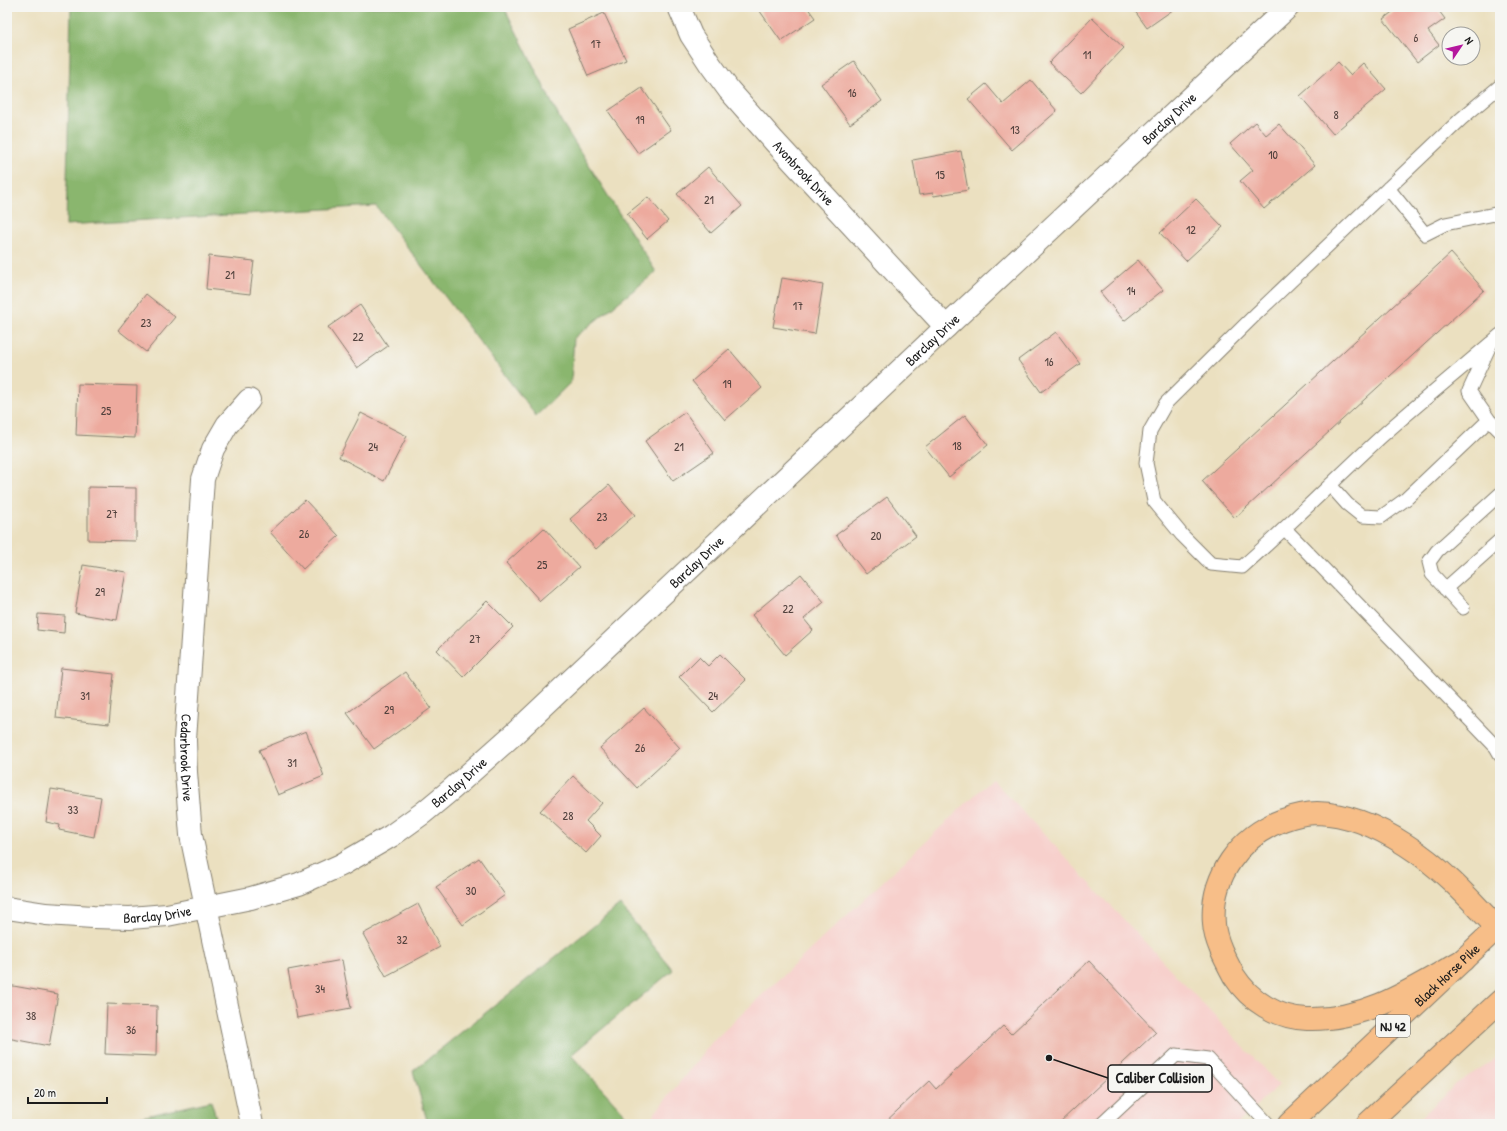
<svg xmlns="http://www.w3.org/2000/svg" width="1507" height="1131" font-family="'Patrick Hand',sans-serif">
  <style>
    .built { fill: #f7d0cc }
    .forest { fill: #8ab66e; stroke: #536945 }
    .building { fill: #edaa9e }
    .lines { fill: none; stroke-linecap: round; stroke-linejoin: round }
    .service-casing { stroke: #847e6e; stroke-width: 15 }
    .minor-casing { stroke: #847e6e; stroke-width: 24 }
    .trunk-casing { stroke: #847e6e; stroke-width: 24 }
    .service { stroke: #fff; stroke-width: 13 }
    .minor { stroke: #fff; stroke-width: 22 }
    .trunk { stroke: #f7be88; stroke-width: 22 }
    .labels { text-anchor: middle; stroke-width: 3; stroke-linejoin: round; paint-order: stroke }
    .number-label { font-size: 12px; fill: #50403c }
    .shield { fill: #f6f6f2; stroke: #5d5d5c; stroke-width: 1 }
    .shield-label { font-size: 13px; font-weight: bold; fill: #1c1c1c }
    .street-label { font-size: 14px; fill: #1c1c1c; stroke: #f6f6f2 }
    .leader { fill: none; stroke: #1c1c1c; stroke-width: 1.5 }
    .callout-dot { fill: #1c1c1c; stroke: #f6f6f2; stroke-width: 1.5 }
    .callout { fill: #f6f6f2; stroke: #1c1c1c; stroke-width: 1.5 }
    .callout-label { font-size: 15px; text-anchor: middle; font-weight: bold; fill: #1c1c1c }
  </style>
  <rect width="100%" height="100%" fill="#f6f6f2"/>
  <filter id="ink" filterUnits="userSpaceOnUse"><feTurbulence type="fractalNoise" baseFrequency=".025" numOctaves="2"/><feDisplacementMap in="SourceGraphic" scale="8" xChannelSelector="R" yChannelSelector="G"/><feConvolveMatrix kernelMatrix="1 2 1 2 8 2 1 2 1" color-interpolation-filters="sRGB"/></filter>
  <filter id="wash" filterUnits="userSpaceOnUse"><feTurbulence type="fractalNoise" baseFrequency=".012" numOctaves="4" result="noise"/><feDisplacementMap in="SourceGraphic" scale="16" xChannelSelector="R" yChannelSelector="G"/><feGaussianBlur stdDeviation="0.9" result="paint"/><feColorMatrix in="noise" values="0 0 0 0 0 0 0 0 0 0 0 0 0 0 0 0 0 1.4 0 .05"/><feComposite in="paint" operator="in"/></filter>
  <g filter="url(#wash)">
    <rect width="100%" height="100%" fill="#ebe0c0"/>
    <!-- built -->
    <path class="built" d="M992 779 1279 1085 1237 1124H646L712 1042Z
      M1500 1056V1124H1414L1456 1084Z"/>
    <!-- forest -->
    <path class="forest" d="M71 7H504L561 121 656 272 574 338 571 382 536 416 376 206 66 225Z
      M620 905 673 970 571 1055 634 1124H428L413 1071Z
      M211 1101 218 1124H111Z"/>
    <g id="blocks">
      <!-- building -->
      <path class="building" d="M757 7H807L815 18 781 41Z
        M1132 7H1177L1147 28Z
        M1399 7H1436L1445 19 1428 31 1439 45 1417 62 1383 19Z
        M604 13 626 60 588 76 568 29Z
        M1092 18 1124 48 1081 93 1049 63Z
        M854 61 882 101 850 124 821 84Z
        M1338 62 1350 75 1363 63 1386 89 1333 134 1300 96Z
        M1031 80 1057 111 1012 150 968 99 986 84 1003 104Z
        M642 88 671 130 638 153 608 111Z
        M1255 122 1266 135 1279 124 1315 165 1264 209 1240 181 1253 170 1230 144Z
        M961 151 968 190 934 196 933 193 919 195 913 160Z
        M708 167 742 206 711 233 677 194Z
        M648 197 668 221 647 239 627 214Z
        M1196 199 1223 227 1186 261 1160 233Z
        M1451 253 1484 290 1235 518 1202 481Z
        M209 256 254 261 250 294 206 289Z
        M1138 260 1163 290 1124 321 1100 292Z
        M782 278 823 285 815 334 773 327Z
        M146 294 175 317 146 352 118 330Z
        M360 305 388 346 357 368 328 327Z
        M1056 332 1080 364 1041 392 1018 360Z
        M729 349 762 388 725 420 692 381Z
        M78 384 137 386 135 438 76 435Z
        M685 412 714 453 673 481 645 441Z
        M361 413 407 436 384 481 339 457Z
        M965 415 988 445 949 477 925 447Z
        M609 485 635 515 596 549 570 519Z
        M88 487 136 488V541L88 540Z
        M887 497 916 536 866 574 836 535Z
        M305 500 339 536 303 569 270 532Z
        M544 528 579 567 540 601 506 563Z
        M83 565 126 572 117 620 75 613Z
        M801 574 824 602 804 619 813 630 785 655 752 615Z
        M487 601 513 627 463 677 437 650Z
        M38 614 65 616 64 633 37 630Z
        M720 654 746 680 713 712 679 677 699 657 708 666Z
        M61 668 114 674 109 724 56 718Z
        M405 672 431 708 374 749 347 713Z
        M644 708 680 748 637 788 600 748Z
        M306 731 324 776 278 795 259 750Z
        M573 776 602 803 586 821 601 836 586 853 540 811Z
        M51 789 101 797 94 837 59 830 60 825 46 822Z
        M479 858 505 895 463 925 436 887Z
        M418 904 440 947 386 976 363 934Z
        M342 960 351 1008 297 1018 288 970Z
        M1089 961 1156 1032 1058 1124H883L929 1081 936 1089 1003 1026 1011 1034Z
        M8 985 58 994 49 1046 7 1038V993Z
        M107 1004 157 1006 156 1056 105 1054Z"/>
    </g>
  </g>
  <g filter="url(#ink)">
    <use href="#blocks" fill-opacity="0" stroke="#847e6e" stroke-width="1"/>
    <g class="lines">
      <!-- service casing -->
      <g class="service-casing">
        <path id="service" d="M1388 188 1425 234 1445 224 1500 213
          M1500 335 1491 343 1469 391 1489 420 1500 431
          M1491 343C1455 374 1418 404 1382 436 1335 479 1290 525 1242 567L1211 564 1182 535 1154 501 1146 463 1150 431 1166 403 1256 314 1461 119 1500 86
          M1330 485 1347 504 1362 516 1381 517 1406 499 1489 420
          M1285 529 1470 720 1496 747 1500 754
          M1445 589 1500 540
          M1463 608 1432 574 1429 562 1437 551 1500 494
          M1102 1124 1176 1055 1208 1059 1268 1124"/>
      </g>
      <!-- minor casing -->
      <g class="minor-casing">
        <g id="minor">
          <path id="s1" d="M679 7 691 35 710 64 729 90 774 141 946 327"/>
          <path id="s2" d="M249 400 227 425 213 449 203 479 185 740 186 772 191 835 252 1124"/>
          <path id="s3" d="M7 908 46 914 93 917 130 918 167 915 251 898 299 884 341 865 391 836 423 813 452 789 515 733 946 327 1288 7"/>
        </g>
      </g>
      <!-- trunk casing -->
      <g class="trunk-casing">
        <g id="trunk">
          <path d="M1463 960C1414 988 1366 1021 1307 1019 1277 1018 1250 1001 1234 976 1226 961 1215 941 1214 924 1210 877 1240 836 1283 820 1294 816 1306 813 1317 813 1349 814 1380 828 1406 845 1441 867 1469 898 1497 928"/>
          <path id="s4" d="M1289 1124 1500 925"/>
          <path d="M1367 1124 1500 1001"/>
        </g>
      </g>
      <!-- service -->
      <use href="#service" class="service"/>
      <!-- minor -->
      <use href="#minor" class="minor"/>
      <!-- trunk -->
      <use href="#trunk" class="trunk"/>
    </g>
  </g>
  <g class="labels">
    <!-- number labels -->
    <g class="number-label">
      <text x="1416" y="42">6</text>
      <text x="596" y="48">17</text>
      <text x="1087" y="59">11</text>
      <text x="852" y="97">16</text>
      <text x="1336" y="119">8</text>
      <text x="640" y="124">19</text>
      <text x="1015" y="134">13</text>
      <text x="1273" y="159">10</text>
      <text x="940" y="179">15</text>
      <text x="709" y="204">21</text>
      <text x="1191" y="234">12</text>
      <text x="230" y="279">21</text>
      <text x="1131" y="295">14</text>
      <text x="798" y="310">17</text>
      <text x="146" y="327">23</text>
      <text x="358" y="341">22</text>
      <text x="1049" y="366">16</text>
      <text x="727" y="388">19</text>
      <text x="106" y="415">25</text>
      <text x="957" y="450">18</text>
      <text x="373" y="451">24</text>
      <text x="679" y="451">21</text>
      <text x="112" y="518">27</text>
      <text x="602" y="521">23</text>
      <text x="304" y="538">26</text>
      <text x="876" y="540">20</text>
      <text x="542" y="569">25</text>
      <text x="100" y="596">29</text>
      <text x="788" y="613">22</text>
      <text x="475" y="643">27</text>
      <text x="85" y="700">31</text>
      <text x="713" y="700">24</text>
      <text x="389" y="714">29</text>
      <text x="640" y="752">26</text>
      <text x="292" y="767">31</text>
      <text x="73" y="814">33</text>
      <text x="568" y="820">28</text>
      <text x="471" y="895">30</text>
      <text x="402" y="944">32</text>
      <text x="320" y="993">34</text>
      <text x="31" y="1020">38</text>
      <text x="131" y="1034">36</text>
    </g>
    <!-- shield labels -->
    <rect class="shield" x="1376" y="1015" width="34" height="22" rx="3"/>
    <g class="shield-label">
      <text x="1393" y="1031">NJ 42</text>
    </g>
    <!-- street labels -->
    <g class="street-label">
      <text dy="5" stroke="none"><textPath href="#s3" startOffset="1459">Barclay Drive</textPath></text>
      <text dy="5" stroke="none"><textPath href="#s1" startOffset="209">Avonbrook Drive</textPath></text>
      <text dy="5" stroke="none"><textPath href="#s3" startOffset="1135">Barclay Drive</textPath></text>
      <text dy="5" stroke="none"><textPath href="#s3" startOffset="811">Barclay Drive</textPath></text>
      <text dy="5" stroke="none"><textPath href="#s2" startOffset="372">Cedarbrook Drive</textPath></text>
      <text dy="5" stroke="none"><textPath href="#s3" startOffset="487">Barclay Drive</textPath></text>
      <text dy="5" stroke="none"><textPath href="#s3" startOffset="151">Barclay Drive</textPath></text>
      <text dy="5" stroke="none"><textPath href="#s4" startOffset="217">Black Horse Pike</textPath></text>
    </g>
  </g>
  <!-- callouts -->
  <path class="leader" d="M1049 1058L1108 1078"/>
  <circle class="callout-dot" cx="1049" cy="1058" r="4"/>
  <rect class="callout" x="1108" y="1065" width="104" height="27" rx="4"/>
  <g class="callout-label">
    <text x="1160" y="1083">Caliber Collision</text>
  </g>
  <!-- margin -->
  <rect width="1507" height="1131" fill="none" stroke="#f6f6f2" stroke-width="24"/>
  <!-- north arrow -->
  <g transform="translate(1461 46) rotate(55)"><circle r="19" fill="#f6f6f2" stroke="#9f9f9c"/>
  <path d="M0-3L7 15L0 10L-7 15Z" fill="#b5179e"/>
  <text y="-6" font-size="11" font-weight="bold" text-anchor="middle" fill="#1c1c1c">N</text>
  </g>
  <!-- scale -->
  <path d="M28 1097v6h79v-6" fill="none" stroke="#1c1c1c" stroke-width="2"/>
  <text x="34" y="1097" font-size="12" fill="#1c1c1c" stroke="#f6f6f2" stroke-width="3" paint-order="stroke">20 m</text>
</svg>
